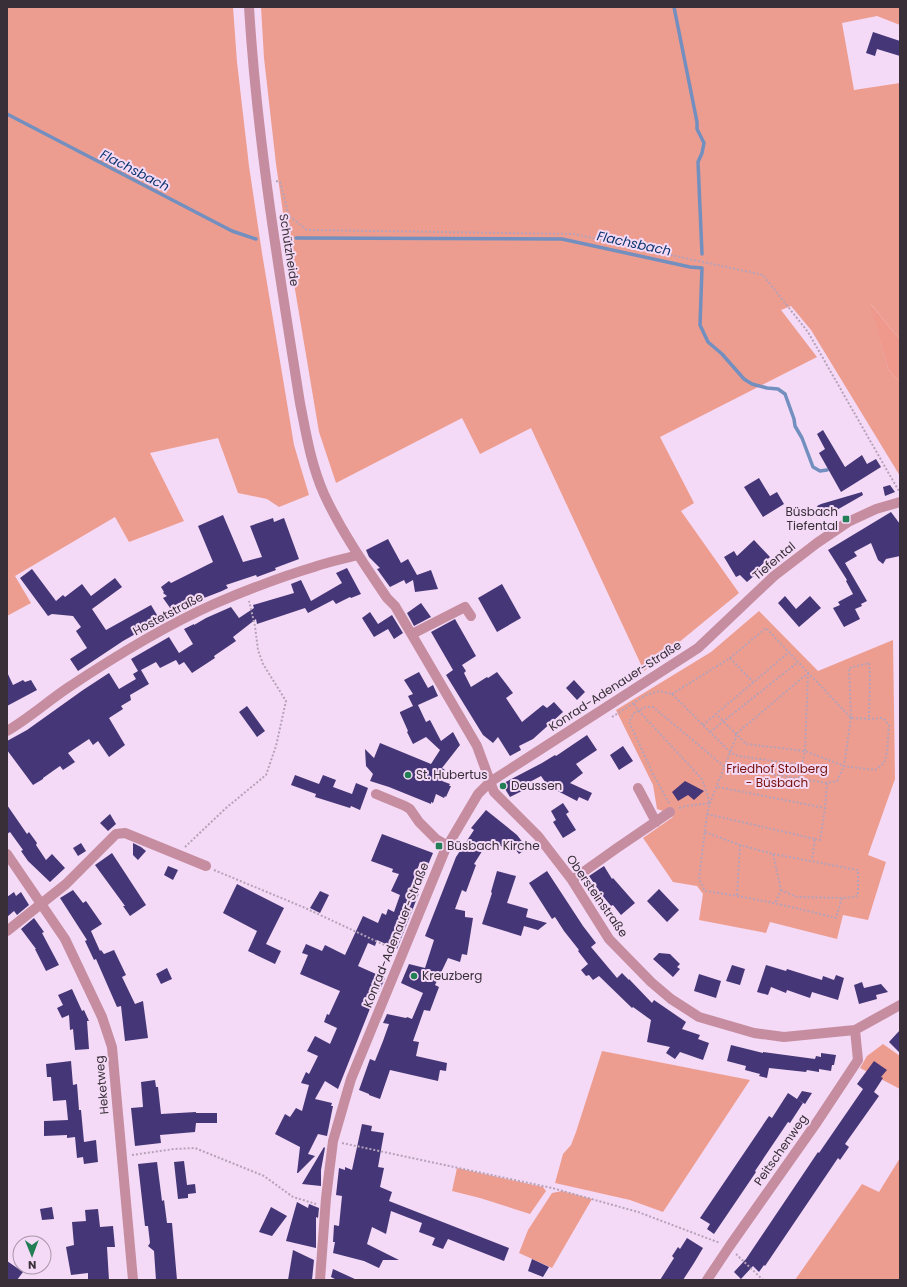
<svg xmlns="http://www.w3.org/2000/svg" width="907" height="1287" font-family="Poppins,sans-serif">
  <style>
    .green { fill: #ed9d90 }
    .forest { fill: #ee998c }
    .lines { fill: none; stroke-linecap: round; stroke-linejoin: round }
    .stream { stroke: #728fbf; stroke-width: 3.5 }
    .building { fill: #453777 }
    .path { stroke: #b6a2b8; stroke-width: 2; stroke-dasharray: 2 2; stroke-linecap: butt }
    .minor { stroke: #c68da1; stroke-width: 10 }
    .poi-dot { fill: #227e54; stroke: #f4daf6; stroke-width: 1.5 }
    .labels { text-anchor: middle; stroke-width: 4; stroke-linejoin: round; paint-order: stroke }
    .street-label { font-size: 12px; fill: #382f39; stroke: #f4daf6 }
    .poi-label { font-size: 12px; fill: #382f39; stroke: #f4daf6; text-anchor: start }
    .park-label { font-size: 12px; fill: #76120b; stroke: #f4daf6 }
    .water-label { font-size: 13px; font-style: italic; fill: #0e3770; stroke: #f4daf6 }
  </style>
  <rect width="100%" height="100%" fill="#f4daf6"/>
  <!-- green -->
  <path class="green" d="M7 7H233L237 62 249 166 262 253 294 445 309 495 279 507 267 499 238 493 218 438 150 453 184 521 129 542 115 517 15 576 31 603 7 616Z
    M261 7H900V25L877 16 842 23 854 90 900 83V340L870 303 888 369 900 382V476L811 330 791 306 781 310 817 357 660 437 694 503 681 511 739 593 644 671 531 428 480 454 462 418 336 483 319 432 288 248 276 164 264 58Z
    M759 611 818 671 893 640 895 779 868 855 886 862 868 920 843 915 837 939 770 922 766 933 699 920 703 894 697 886 673 882 643 838 673 817 667 809 663 811 657 809 653 785 616 710 711 652Z
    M883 1044 900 1056V1089L860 1068 867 1056Z
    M602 1051 750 1080 663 1212 630 1200 555 1183 563 1154 571 1145 576 1132Z
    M900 1158V1280H795L862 1184 879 1192Z
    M457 1168 543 1187 546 1191 530 1214 480 1198 452 1191Z
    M562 1191 592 1199 552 1268 519 1253 528 1230 552 1193Z"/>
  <!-- forest -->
  <path class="forest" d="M869 302 900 340V382L888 369Z"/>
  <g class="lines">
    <!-- stream -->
    <path class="stream" d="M674 7 697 122V129L704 143 702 153 698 162 702 254
      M7 114 232 231 256 239
      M296 238 562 239 690 267 702 268 700 325 708 342 722 354 744 379 752 384 767 388 778 389 785 394 794 419 795 426 802 438 813 467 820 471 827 470"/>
  </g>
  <!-- building -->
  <path class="building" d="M873 32 900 41V56L877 49 875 56 866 53Z
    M823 430 845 467 862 455 867 464 876 459 881 467 841 492 819 453 825 449 817 434Z
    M759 478 770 496 777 492 784 504 763 517 744 487Z
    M890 485 895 492 885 496 883 487Z
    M862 492 863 495 828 515 827 513 823 516 817 506 821 504Z
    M891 512 900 524V556L886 559 883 564 878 560 871 543 854 552 857 556 845 563 867 601 861 604 862 606 855 609 860 619 844 627 833 608 840 605 838 602 853 594 846 581 847 580 828 550Z
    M223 515 243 562 262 557 250 526 273 518 274 522 284 518 299 559 275 568 276 570 257 577 256 575 226 585 228 588 222 591 204 598 173 612 163 598 167 596 163 593 164 592 161 587 169 581 171 583 213 562 198 526Z
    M388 539 401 563 408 559 417 575 431 570 438 589 415 592 413 580 406 584 404 580 390 587 377 569 380 568 369 557 366 550Z
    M754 540 770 557 753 573 755 575 747 582 740 575 736 577 724 557 734 551 737 556Z
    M347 568 361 594 351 598 350 597 336 604 333 600 308 613 305 608 257 624 256 619 233 637 236 641 214 656 215 658 192 673 184 662 179 665 176 660 160 668 156 662 141 670 149 684 130 695 131 700 121 706 123 709 109 718 125 745 109 757 98 741 93 745 89 739 68 753 75 762 63 770 60 766 43 778V779L33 785 7 750V741L27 730 83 690 109 673 119 689 136 679 133 674 138 671 131 659 169 637 179 653 193 644 184 629 194 624V625L206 618 231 607 239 618 254 608 253 605 294 593 291 584 301 580 311 601 342 583 336 573Z
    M32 569 56 601 63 595 65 597 82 584 91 596 115 578 122 587 92 609 106 630 151 605 160 620 123 641 78 671 70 659 87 648 76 631 81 627 73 616 52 614 48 616 20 578Z
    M502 584 521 618 497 632 478 598Z
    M785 596 796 609 810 596 821 608 799 627 778 603Z
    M421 603 431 617 414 626 407 613Z
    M370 612 378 624 392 615 403 633 394 639 388 629 374 637 362 618Z
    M455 619 476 656 462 665 466 671 464 673 471 687 487 677 488 678 497 672 513 693 506 698 522 722 543 705 547 708 554 702 563 712 533 739 519 746 521 750 510 756 498 737 493 743 483 735 446 675 453 670 431 632Z
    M7 672 13 685 23 680 25 682 31 680 37 690 7 706Z
    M419 672 428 688 433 685 438 696 418 705 426 722 430 720 441 741 453 732 460 745 442 768 445 770 444 772H445L442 781 450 784 449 786H451L446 797 445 796 444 798 436 794 433 803 431 802V804L389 787 370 781 373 774 366 766 365 749 374 758 380 743 431 764 440 750 426 737 413 744 407 732 408 731 400 713V712L413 706 408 696 413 694 404 680Z
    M574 680 585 692 577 700 566 688Z
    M247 706 265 731 257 737 239 712Z
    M587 735 597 750 576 764 583 773 570 783 592 793 588 801 579 797 577 801 548 786 541 776 524 785 526 789 510 797 502 784 542 763 555 755 556 756Z
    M623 746 633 761 619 770 610 755Z
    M295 775 319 784 323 775 336 780 333 787 352 794 356 783 368 788 360 810 351 806 350 808 315 797 316 794 291 785Z
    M685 781 704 791 694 800 688 795 678 801 672 792Z
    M563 803 569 812 566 814 576 830 563 838 553 822 556 820 551 811Z
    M7 805 27 834 29 832 37 843 36 845 46 860 52 854 65 868 50 882 28 861 21 851 23 850 10 832 7 834Z
    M486 810 517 835 527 848 519 854 515 849 511 852 499 845 495 851 486 845 474 864 476 865 466 892 462 890 455 909 465 911V917L473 918 467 955 462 954 460 962 448 958 435 985 439 987 430 1011 424 1010 413 1041 419 1042 416 1056 447 1063 446 1071 440 1070 438 1081 390 1070 380 1099 369 1095V1094L359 1090 370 1059 375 1061 383 1041 389 1024 383 1023 387 1014 406 1018 407 1017 412 1019 423 993 401 983 409 964 425 968 434 940 425 936 456 857 474 830 471 828Z
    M110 814 116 824 108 831 100 823Z
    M382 834 433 853 428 865 420 862 410 890 419 893 397 949 377 940 375 946 368 943 358 966 385 978 379 992 377 991 338 1089 325 1081 315 1099 332 1103 331 1106H333L327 1136 318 1134 308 1154 315 1156 298 1173H297L300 1147 275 1134 285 1114 290 1117 296 1108 302 1111 309 1085 301 1083 306 1072 309 1074 318 1056 307 1051 315 1036 330 1044 337 1028 324 1022 327 1014 329 1015 340 991 300 974 308 955 302 953 306 944 322 951 325 945 345 955 363 916 378 923 382 913 386 915 388 909 394 912 400 895 391 891 399 874 392 872 393 869 371 861Z
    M81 843 86 851 78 856 73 848Z
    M133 843 141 847 146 851 138 860 133 855Z
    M112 853 146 905 130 916 123 906H125L95 865Z
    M168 866 178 870 173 880 164 875Z
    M604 866 612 879 613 878 635 903 621 915 613 905 611 906 602 895 589 876Z
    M497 871 516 876 507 903 528 909 526 917 547 923 538 930 524 926 521 936 482 924 492 893 491 892Z
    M547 871 583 926 596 943 591 947 617 978 622 973 629 980V979L652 1003 654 1000 686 1022 682 1029 700 1035 698 1039 709 1043 703 1060 680 1052 675 1059 666 1053 670 1047 647 1042 651 1020 633 1007 632 1008 599 976 593 980 589 975 586 976 581 970 588 964 578 951 579 950 564 931 555 917 552 919 529 883Z
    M237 884 284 908 266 944 281 951 275 964 248 951 257 931 223 913Z
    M659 889 679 910 667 922 647 901Z
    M73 890 83 903 86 901 102 924 91 931 100 951 101 950 104 954 114 950 126 975 122 977 135 1004 143 1001 148 1038 125 1041 121 1006 117 1007 96 959 94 960 85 941 87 940 60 898Z
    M320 891 329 895 320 913 310 908Z
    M14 892 16 896 21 892 29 905 17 915 14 911 7 917V897Z
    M34 918 44 932 42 933 59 965 46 971 35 949H36L21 929Z
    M659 953 670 954 680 964 677 967 680 969 673 977 653 959Z
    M732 965 745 969 740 985 726 981Z
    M766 965 786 971 787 969 822 980 823 976 834 980 836 975 844 978 838 1000 812 992 810 998 787 990 786 993 771 987 768 995 757 992Z
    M167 968 172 979 161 984 156 974Z
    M699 974 721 981 716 998 694 991Z
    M862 982 864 988 881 984 888 992 876 995 877 999 859 1004 854 985Z
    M72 989 82 1011 84 1010 89 1021H87L89 1049 75 1050 73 1029 70 1030 69 1015 62 1018 57 1008 63 1005 58 995Z
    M900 1030V1053L889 1042Z
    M731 1045 763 1053V1052L815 1059 816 1056 821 1057V1053L836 1055 834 1065H832L831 1071 819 1069V1072L807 1070 806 1072 769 1068 767 1078 759 1076 760 1074 745 1070 746 1066 727 1061Z
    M71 1061 73 1085 77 1084 79 1110H81L84 1142 96 1140 98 1162 84 1164 83 1157 77 1158 75 1137 67 1138V1135L44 1136V1121L68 1120 66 1100 53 1101 51 1077H47L46 1064Z
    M874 1061 887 1070 881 1077 883 1078 874 1092 879 1096 845 1144 849 1147 840 1160 838 1158 765 1266 764 1265 759 1272 753 1266 741 1279 734 1272 746 1259 818 1152 819 1153 863 1089 857 1084Z
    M155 1080 156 1087H158L161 1114 196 1112V1113H217V1123H196L195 1132 160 1135 161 1143 135 1146 131 1108 143 1107 141 1082Z
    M802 1091 812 1093 805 1104 797 1099Z
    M788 1093 803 1103 790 1123 788 1122 755 1171 756 1172 714 1234 707 1229 710 1224 700 1218 769 1116 772 1118Z
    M362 1124 372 1126 371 1131 384 1133 378 1167 384 1168 380 1187 392 1192 389 1201 509 1248 504 1261 448 1239 443 1249 432 1245 435 1238 419 1232 422 1223 391 1211 386 1234 372 1227 367 1244 399 1260H383L379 1268 364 1261 333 1253 335 1242H333L334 1225 339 1226 342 1196 336 1195 339 1168 345 1170V1167L352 1170Z
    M324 1147 325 1148 321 1170V1186L302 1184Z
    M184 1161 187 1185 195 1184 196 1193 188 1194V1198L178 1199 174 1162Z
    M157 1162 162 1201 164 1200 167 1223H172L177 1280H156L154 1251 148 1246 150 1243 148 1226H145L138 1164Z
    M297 1202 308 1208 309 1204 319 1208 318 1218 316 1217V1248L286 1241Z
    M52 1207 54 1219 42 1220 40 1209Z
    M271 1207 287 1216 272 1236 259 1232Z
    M98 1209 100 1227 113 1226 115 1247H107L109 1280H88V1273L71 1275 66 1247 74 1245 72 1222 86 1221 85 1210Z
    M687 1238 703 1248 694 1263 683 1280H660L674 1258 672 1256 678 1247 680 1249Z
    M293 1250 314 1260 312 1280H288Z
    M532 1259 549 1267 543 1277 528 1271Z
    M7 1261 23 1272 17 1280H7Z
    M333 1269 357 1280H337L331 1277Z"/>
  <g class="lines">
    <!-- path -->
    <path class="path" d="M276 181 280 182 289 216 307 230 574 234 763 275 808 332 900 493
      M730 658 753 682
      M672 694 730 658 766 628 851 718 869 719 883 718 889 725 887 752 884 763 875 770 844 766 805 751 746 744 716 714
      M634 704 639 711 702 779 710 803 686 806 679 808
      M612 717 646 695 659 691 672 694 730 752 738 756 802 765
      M703 725 789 652
      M710 732 798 662
      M799 778 805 751 808 673
      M718 787 825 808 827 783
      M669 803 653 774 629 722 634 713 646 707H653L725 767 827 783 837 781 844 766 851 718 849 668 869 663 870 677 869 719
      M707 814 815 839 812 860
      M705 832 740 845 773 854 858 870V895L855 897 842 898 836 918C793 907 750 897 705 891L699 879 707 814 710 803 735 740 736 734 808 673
      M815 839 820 840 825 808
      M185 847 226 808 266 775 276 746 286 701 263 664 258 650 255 626 249 601
      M773 854 781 890 775 903
      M214 870 303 907 393 949
      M781 890 797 897 842 898
      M737 895 740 845
      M342 1143 552 1188 638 1212 720 1243
      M132 1155 174 1149 195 1148 264 1176 293 1197 316 1204
      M736 1254 763 1280"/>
    <!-- minor -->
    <path class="minor" d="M249 7C257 140 279 271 300 403 306 433 311 465 324 494 341 531 364 564 387 598L395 606 477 746 494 792 538 836 572 880 609 939 651 982 671 999 699 1017 754 1033 784 1037 855 1030 900 1005
      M412 634 465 607 471 616
      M7 731C29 718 48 701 69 687 114 657 165 626 214 604 247 590 280 577 314 567 328 562 343 559 358 555
      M638 788 656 822
      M376 794 405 806 410 809 419 822 436 839 448 846
      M7 854 65 939 102 1017 112 1047 133 1280
      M572 880 617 848 670 812
      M7 931 66 884 116 834 125 833 206 866
      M320 1280 326 1198 333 1141 351 1079 445 850 478 794 490 782 698 648 774 576 817 543 848 522 876 509 900 502
      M707 1280 729 1247 817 1122 858 1060 855 1030"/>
  </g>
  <!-- markers -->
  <g class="poi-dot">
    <rect x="842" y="515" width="8" height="8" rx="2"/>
    <circle cx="408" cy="775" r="4"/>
    <circle cx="503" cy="786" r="4"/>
    <rect x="435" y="842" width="8" height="8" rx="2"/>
    <circle cx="414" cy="976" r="4"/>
  </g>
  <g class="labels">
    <!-- street labels -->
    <g class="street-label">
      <text transform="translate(289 250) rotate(81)" y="4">Schützheide</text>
      <text transform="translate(774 561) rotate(-40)" y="4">Tiefental</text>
      <text transform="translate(168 614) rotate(-28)" y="4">Hostetstraße</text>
      <text transform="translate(615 686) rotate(-33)" y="4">Konrad-Adenauer-Straße</text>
      <text transform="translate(597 896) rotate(55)" y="4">Obersteinstraße</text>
      <text transform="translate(396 935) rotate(-68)" y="4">Konrad-Adenauer-Straße</text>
      <text transform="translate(102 1085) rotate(-95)" y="4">Heketweg</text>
      <text transform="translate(781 1150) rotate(-55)" y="4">Peitschenweg</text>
    </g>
    <!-- poi labels -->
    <g class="poi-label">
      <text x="838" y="516" text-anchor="end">Büsbach<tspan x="838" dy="14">Tiefental</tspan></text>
      <text x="416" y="779">St. Hubertus</text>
      <text x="511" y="790">Deussen</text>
      <text x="447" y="850">Büsbach Kirche</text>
      <text x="422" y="980">Kreuzberg</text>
    </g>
    <!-- park labels -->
    <g class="park-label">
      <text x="777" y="773">Friedhof Stolberg<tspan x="777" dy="14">- Büsbach</tspan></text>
    </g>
    <!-- water labels -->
    <g class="water-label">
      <text transform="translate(135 170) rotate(27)" y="5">Flachsbach</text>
      <text transform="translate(634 243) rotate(12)" y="5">Flachsbach</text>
    </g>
  </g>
  <!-- border -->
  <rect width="907" height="1287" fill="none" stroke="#382f39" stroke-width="16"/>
  <!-- north arrow -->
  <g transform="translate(32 1255) rotate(179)"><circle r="19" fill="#f4daf6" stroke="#a996aa"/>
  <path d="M0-3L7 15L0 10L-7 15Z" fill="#227e54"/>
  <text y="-6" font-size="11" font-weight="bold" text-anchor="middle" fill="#382f39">N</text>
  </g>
</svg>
